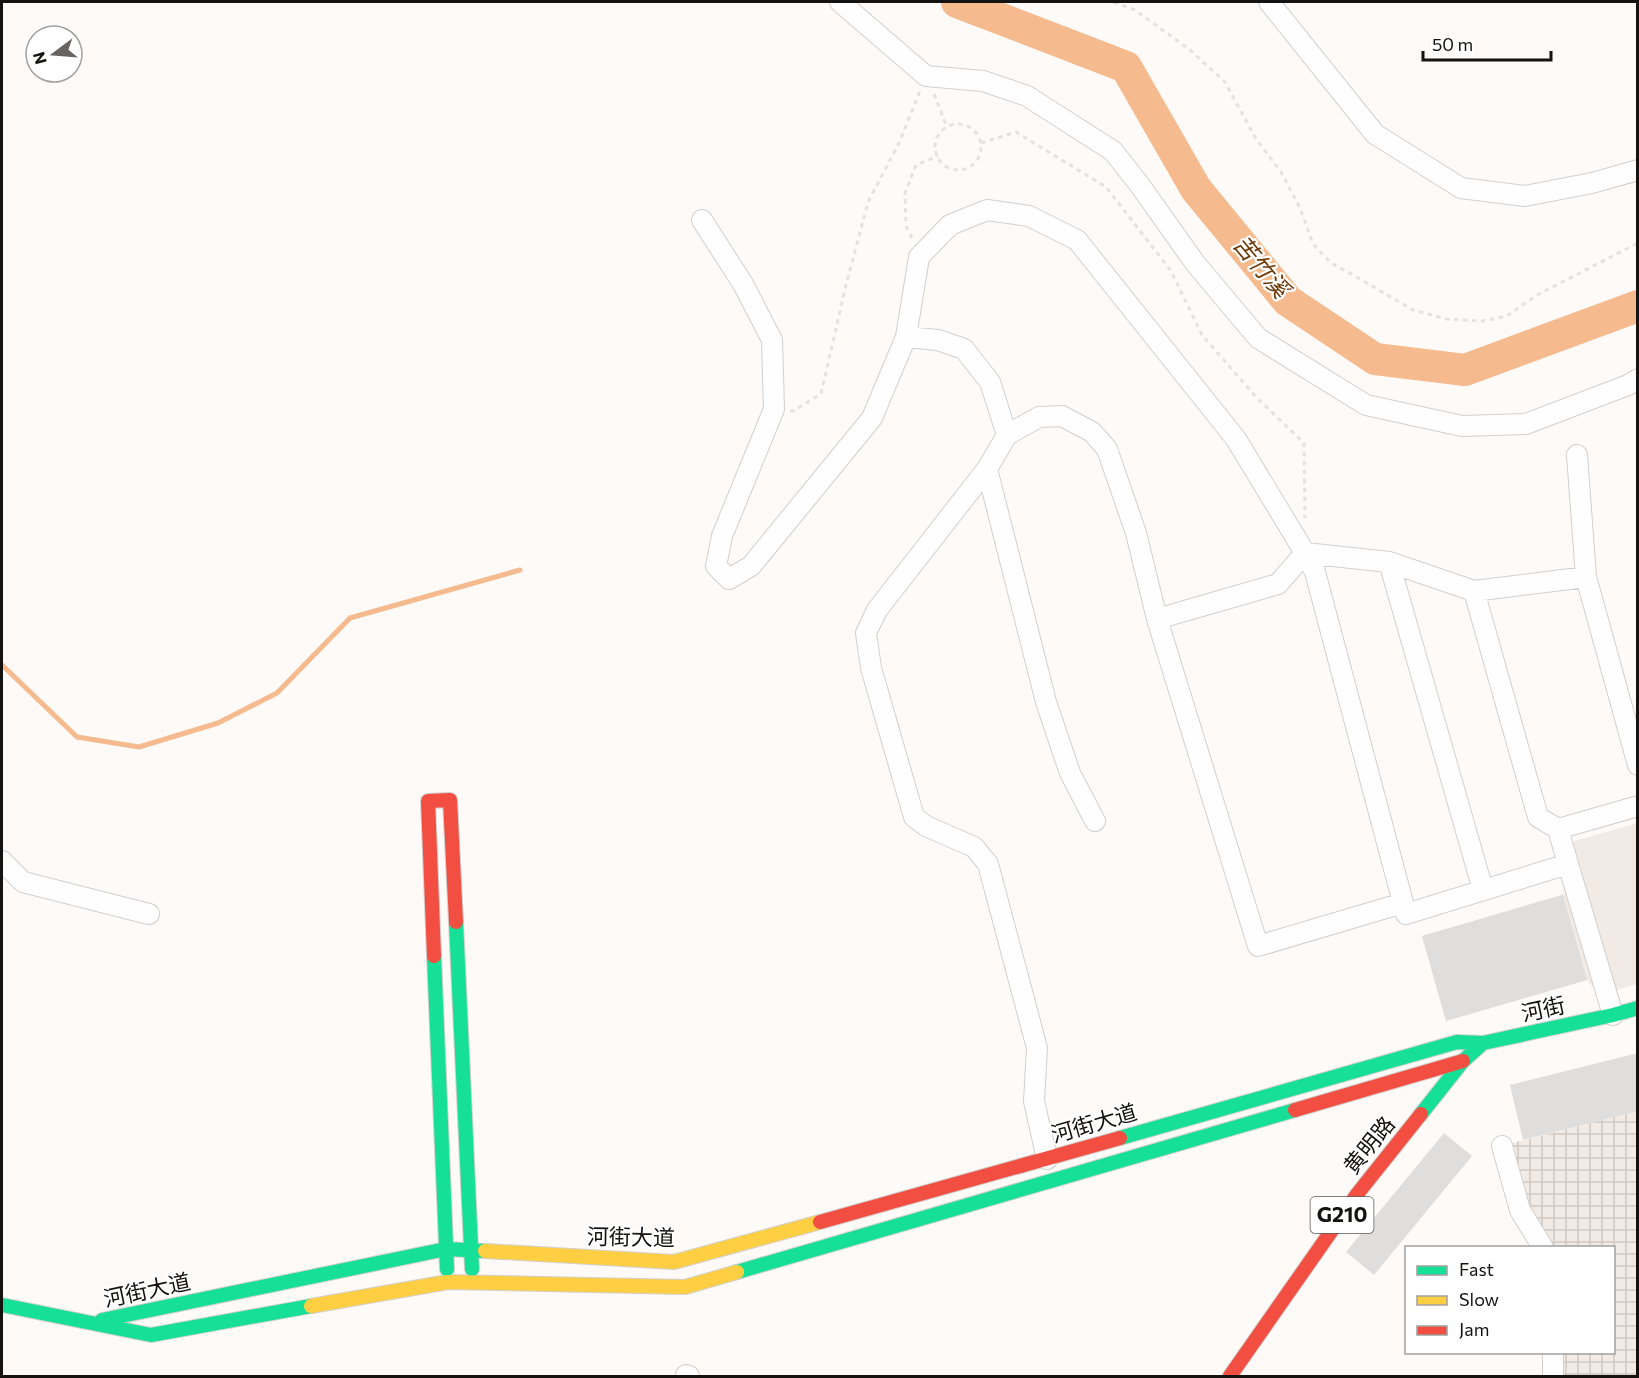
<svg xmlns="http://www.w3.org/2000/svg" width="1639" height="1378" font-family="Commissioner,'Noto Sans SC',sans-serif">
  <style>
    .built { fill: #f2eae5 }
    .industrial { fill: url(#industrial-grid) }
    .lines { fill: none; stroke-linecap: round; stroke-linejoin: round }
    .stream { stroke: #f5ba8e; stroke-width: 5 }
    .river { stroke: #f5ba8e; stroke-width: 32 }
    .building { fill: #e0dedc }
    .street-casing { stroke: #d2d0ce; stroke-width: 22 }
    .fast-casing { stroke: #d2d0ce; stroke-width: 16 }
    .slow-casing { stroke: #d2d0ce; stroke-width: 16 }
    .jam-casing { stroke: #d2d0ce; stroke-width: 16 }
    .path { stroke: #e4e3e3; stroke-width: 3; stroke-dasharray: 4.5 4.5; stroke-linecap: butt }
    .street { stroke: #fffefe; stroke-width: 20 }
    .fast { stroke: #16e098; stroke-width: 14 }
    .slow { stroke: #ffcf43; stroke-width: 14 }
    .jam { stroke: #f24e42; stroke-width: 14 }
    .labels { text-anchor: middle; stroke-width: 4.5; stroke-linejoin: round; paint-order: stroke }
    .shield { fill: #fff; stroke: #5a5a59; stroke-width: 1.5 }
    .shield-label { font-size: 21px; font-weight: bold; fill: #141312 }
    .street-label { font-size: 22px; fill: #141312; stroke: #fff }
    .water-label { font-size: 24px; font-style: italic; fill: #6e3906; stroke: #fff }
  </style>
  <defs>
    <pattern id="industrial-grid" width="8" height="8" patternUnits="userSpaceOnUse" patternTransform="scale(1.5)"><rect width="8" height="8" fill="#f2eae5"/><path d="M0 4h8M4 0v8" fill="none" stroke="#cfc8c3"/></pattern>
  </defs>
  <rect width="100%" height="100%" fill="#fdfaf8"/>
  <!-- built -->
  <path class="built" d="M1637 823V984L1599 995 1587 980 1446 1021 1422 936 1581 889 1568 843Z"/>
  <!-- industrial -->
  <path class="industrial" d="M1637 1111V1376H1564V1353L1614 1352V1248L1552 1247 1525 1208 1509 1144Z"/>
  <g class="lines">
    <!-- stream -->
    <path class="stream" d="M2 665 77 737 139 747 218 723 277 693 350 618 520 570"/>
    <!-- river -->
    <path class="river" d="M957 2 1126 67 1196 189 1288 301 1375 359 1465 370 1638 306"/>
  </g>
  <!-- building -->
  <path class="building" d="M1563 895 1587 980 1446 1021 1422 936Z
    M1638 1053V1111L1523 1140 1510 1085Z
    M1444 1133 1472 1156 1374 1275 1346 1252Z"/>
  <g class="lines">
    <!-- street casing -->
    <g class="street-casing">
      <path id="street" d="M840 2 926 76 983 81 1027 96 1113 151 1139 184 1195 263 1258 338 1366 405 1462 426 1526 424 1628 385 1638 379
        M1269 2 1375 134 1461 188 1525 196 1592 183 1638 170
        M702 220 743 284 772 340 774 409 722 536 716 566 729 579 751 566 872 418 906 337 919 257 950 225 987 210 1029 216 1077 240 1236 439 1305 553 1315 572 1406 914 1568 864 1613 1015
        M906 337 938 340 964 349 990 382 1007 435
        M1577 455 1586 577 1638 765
        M987 469 1046 702 1070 773 1095 821
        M1389 562 1483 890
        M1474 591 1538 817 1558 829 1568 864
        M1157 619 1278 584 1305 553 1389 562 1474 591 1586 577
        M1558 829 1638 806
        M2 861 23 882 149 914
        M1502 1146 1520 1210 1543 1248
        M1047 1159 1034 1101 1037 1048 988 864 974 847 926 826 914 817 871 668 866 633 877 610 987 469 1007 435 1039 417 1062 416 1092 432 1107 449 1136 533 1157 619 1258 946 1403 903
        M686 1375 689 1376
        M1553 1376V1352"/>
    </g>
    <!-- fast casing -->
    <g class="fast-casing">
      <path id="fast" d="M456 922 472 1269
        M434 956 447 1269
        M1421 1114 1463 1061 1483 1043 1613 1015 1638 1008
        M1120 1138 1457 1042 1483 1043
        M737 1272 1295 1110
        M2 1305 151 1335 311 1306
        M102 1320 446 1249 485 1251"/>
    </g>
    <!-- slow casing -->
    <g class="slow-casing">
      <path id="slow" d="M485 1251 674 1262 820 1222
        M311 1306 448 1282 685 1287 737 1272"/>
    </g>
    <!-- jam casing -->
    <g class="jam-casing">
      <path id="jam" d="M434 956 428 801 450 800 456 922
        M1295 1110 1463 1061
        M820 1222 1120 1138
        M1230 1376 1358 1193 1421 1114"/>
    </g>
    <!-- path -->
    <path class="path" d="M1114 2 1135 10 1190 50 1225 82 1256 139 1281 172 1300 208 1313 244 1331 263 1355 276 1413 310 1447 319 1483 321 1507 316 1537 295 1638 243
      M934 94 947 127
      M935 147a23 23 0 1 1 46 0a23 23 0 1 1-46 0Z
      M981 143 1016 132 1106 187 1171 271 1202 335 1257 398 1304 443 1305 518
      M912 238 906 226 905 193 916 165 938 156
      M790 411H793L821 394 845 289 868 202 900 141 920 91"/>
    <!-- street -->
    <use href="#street" class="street"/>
    <!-- fast -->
    <use href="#fast" class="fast"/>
    <!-- slow -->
    <use href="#slow" class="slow"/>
    <!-- jam -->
    <use href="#jam" class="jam"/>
  </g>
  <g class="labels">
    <!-- shield labels -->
    <rect class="shield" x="1310.5" y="1197" width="63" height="36" rx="4.5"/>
    <g class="shield-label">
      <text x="1342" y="1222">G210</text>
    </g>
    <!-- street labels -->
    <g class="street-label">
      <text transform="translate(1543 1009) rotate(-12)" y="8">河街</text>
      <text transform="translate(1094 1123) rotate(-16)" y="8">河街大道</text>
      <text transform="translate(1369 1145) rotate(-51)" y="8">黄明路</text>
      <text transform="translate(631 1237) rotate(1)" y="8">河街大道</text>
      <text transform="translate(147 1290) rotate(-12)" y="8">河街大道</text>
    </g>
    <!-- water labels -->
    <g class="water-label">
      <text transform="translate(1261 267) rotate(50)" y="8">苦竹溪</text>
    </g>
  </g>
  <!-- border -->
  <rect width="1639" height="1378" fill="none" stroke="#141312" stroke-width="6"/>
  <!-- legend -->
  <rect x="1405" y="1246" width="210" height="108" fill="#ffffff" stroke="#a1a1a0" stroke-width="1.5"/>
  <rect x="1417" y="1266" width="30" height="9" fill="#16e098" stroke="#a1a1a0" stroke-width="1.5"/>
  <text x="1459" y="1276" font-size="18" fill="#141312">Fast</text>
  <rect x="1417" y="1296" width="30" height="9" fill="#ffcf43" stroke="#a1a1a0" stroke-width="1.5"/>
  <text x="1459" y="1306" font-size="18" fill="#141312">Slow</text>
  <rect x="1417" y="1326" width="30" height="9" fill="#f24e42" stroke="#a1a1a0" stroke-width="1.5"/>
  <text x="1459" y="1336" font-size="18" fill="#141312">Jam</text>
  <!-- north arrow -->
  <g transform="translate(54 54) rotate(254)"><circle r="28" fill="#ffffff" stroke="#a1a1a0" stroke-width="1.5"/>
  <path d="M0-4.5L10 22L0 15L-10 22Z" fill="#666462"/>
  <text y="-9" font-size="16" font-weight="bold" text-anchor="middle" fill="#141312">N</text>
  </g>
  <!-- scale -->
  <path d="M1423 51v9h128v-9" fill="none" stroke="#141312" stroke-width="3"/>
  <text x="1432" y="51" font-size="18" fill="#141312" stroke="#ffffff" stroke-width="4.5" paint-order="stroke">50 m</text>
</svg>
